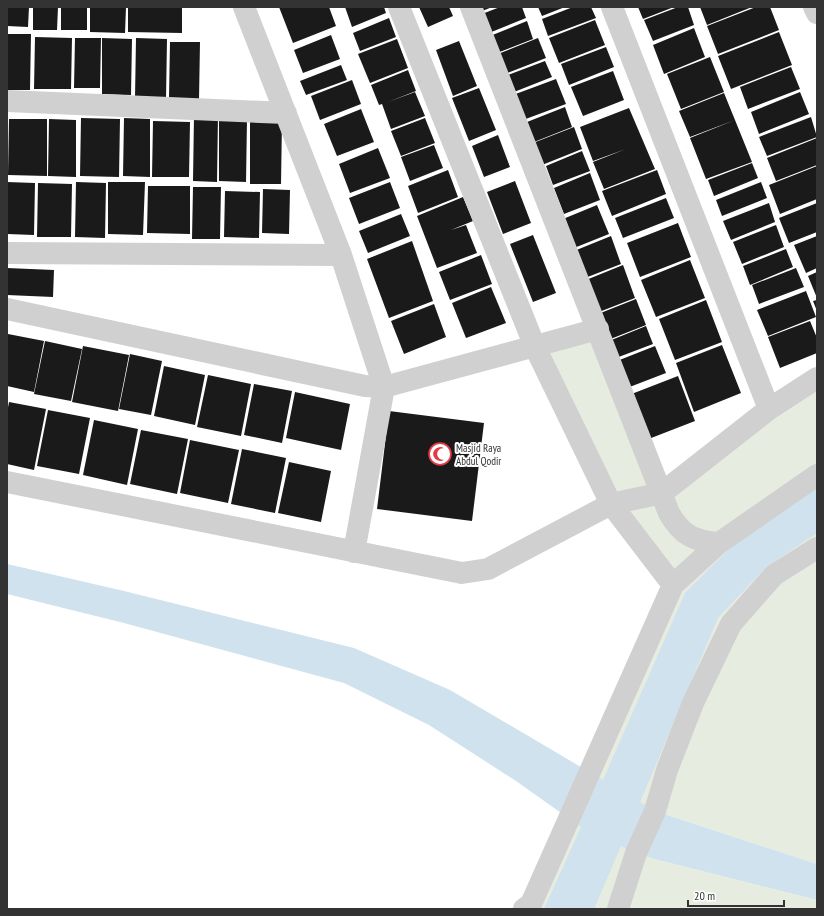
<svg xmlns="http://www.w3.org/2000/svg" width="824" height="916" font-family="'PT Sans Narrow',sans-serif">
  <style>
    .green { fill: #e6ecdf }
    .water { fill: #cfe2ee }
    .building { fill: #1a1a1a }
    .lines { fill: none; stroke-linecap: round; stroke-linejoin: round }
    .minor { stroke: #d0d0d0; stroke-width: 22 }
    .labels { text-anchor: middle; stroke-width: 4; stroke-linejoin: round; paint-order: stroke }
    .poi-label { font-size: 11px; fill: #333; stroke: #fff; text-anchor: start }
  </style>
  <rect width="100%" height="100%" fill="#fff"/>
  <!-- green -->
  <path class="green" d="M598 329 662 493 817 378V864L655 811 662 861 817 900V909H524L672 585 611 504 535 347Z"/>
  <!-- water -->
  <path class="water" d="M817 482V533L766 567 718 618 640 802 655 811 817 864V900L662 861 636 853 621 846 594 909H544L581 827 516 781 429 725 344 683 124 623 7 594V564L124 591 354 648 450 690 603 780 685 593 741 537Z"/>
  <!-- building -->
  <path class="building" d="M7 7H29L28 27 7 26Z
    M33 7H58L57 30H33Z
    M61 7H87V30H61Z
    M90 7H126L125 33 90 32Z
    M128 7H182V33L128 32Z
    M279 7H329L336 26 293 43Z
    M345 7H384L386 13 352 27Z
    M419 7H449L453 16 428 27Z
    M478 7H492L480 12Z
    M500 7H522L526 18 489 33 482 14Z
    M538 7H565L542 16Z
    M573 7H591L596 18 548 36 542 19Z
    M638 7H674L643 19Z
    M678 7H688L694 25 653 41 644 20Z
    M700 7H752L707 25Z
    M756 7H770L779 30 718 54 707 26Z
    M389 18 396 37 360 51 353 33Z
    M595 20 605 45 559 63 549 38Z
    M527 21 533 39 497 53 490 36Z
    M694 28 705 57 664 74 653 45Z
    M779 32 792 65 731 89 718 56Z
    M7 34H31L30 90H7Z
    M331 35 340 59 303 73 294 50Z
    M35 37 72 38 71 89H34Z
    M75 38H101L100 88H74Z
    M102 38 132 39 131 95 102 94Z
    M136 38 167 39 166 99 135 98Z
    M538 38 546 58 505 74 498 54Z
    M397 39 408 68 370 83 358 54Z
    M459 41 477 86 453 96 436 50Z
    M170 42H200L199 99 169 98Z
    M606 47 614 67 569 85 561 64Z
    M710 57 724 92 681 109 667 74Z
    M545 61 552 77 514 92 508 75Z
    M341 65 347 80 306 95 300 81Z
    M791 67 800 89 748 109 740 87Z
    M408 70 416 91 388 102 415 92 425 116 391 129 382 104 379 105 371 85Z
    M613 71 624 100 583 116 571 87Z
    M556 79 566 104 523 120 513 95Z
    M352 80 361 104 320 120 311 96Z
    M479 88 496 130 469 141 452 98Z
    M800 92 809 114 759 134 751 112Z
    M724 93 735 120 690 137 679 111Z
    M565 107 572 127 534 142 527 122Z
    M629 108 655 169 604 189 593 162 626 149 593 161 580 127Z
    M361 109 374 142 337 156 324 124Z
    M194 115H218L217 182 193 181Z
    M811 117 817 137 767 156 759 137Z
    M81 118 120 119 119 177 80 176Z
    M124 118 150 119V177L123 176Z
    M219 118 247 119 246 182 219 181Z
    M425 118 435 143 401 156 391 131Z
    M9 119H47V176L8 175Z
    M49 119 76 120V177L48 176Z
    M250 119 282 120 281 184H250Z
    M735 120 752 162 706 179 690 138Z
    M153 121 190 122 189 177H152Z
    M574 127 582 149 542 165 533 143Z
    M498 135 510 167 484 177 472 146Z
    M817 138V165L776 181 767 158Z
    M434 145 443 168 410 181 401 157Z
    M378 148 390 178 350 193 339 164Z
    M582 151 590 171 553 185 546 166Z
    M752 163 758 178 714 196 708 180Z
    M817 166V199L780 214 769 185Z
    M448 170 458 197 418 213 408 186Z
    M657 170 666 194 612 216 602 191Z
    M590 173 600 200 564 214 554 188Z
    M515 181 531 223 503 234 487 192Z
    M7 182 35 183 34 235 7 234Z
    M76 182 106 183 105 238 75 237Z
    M108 182H145L143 235 108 234Z
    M390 182 400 208 359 224 349 198Z
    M761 182 767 198 722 216 716 200Z
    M38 183 72 184 71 237H37Z
    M148 186H190V234L147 233Z
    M193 187H221L220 239H192Z
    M263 189 290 190 289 234 262 233Z
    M225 191 260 192 259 238 224 237Z
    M463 197 473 221 451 230 466 225 477 253 437 268 417 216Z
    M666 198 674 218 623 238 615 218Z
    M769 203 775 222 731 240 723 221Z
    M817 203V232L789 243 779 218Z
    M597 205 609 234 574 248 563 219Z
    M401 214 410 236 368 253 359 231Z
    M678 223 691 257 640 277 627 243Z
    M776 225 784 247 742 264 733 242Z
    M533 235 556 293 533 302 510 244Z
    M611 236 621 264 585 278 574 251Z
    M817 236V268L806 273 794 245Z
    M412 241 433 301 389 318 367 259Z
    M786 249 793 267 750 285 743 266Z
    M481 255 492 284 450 300 439 272Z
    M690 260 705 298 656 317 641 280Z
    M623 265 635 298 599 312 586 280Z
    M7 268 54 270 53 297 7 295Z
    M796 268 804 287 759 304 752 285Z
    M817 272V298L808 276Z
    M491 287 506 323 466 338 452 303Z
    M806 291 816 317 768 336 757 310Z
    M636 299 646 325 608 340 598 314Z
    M706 300 722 342 675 360 659 319Z
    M817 300V311L813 301Z
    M434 304 446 337 404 354 391 321Z
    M810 321 817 338V353L780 368 768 337Z
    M646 326 653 344 616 358 609 341Z
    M8 334 44 341 34 392 7 386Z
    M45 341 82 349 71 401 34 394Z
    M722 345 741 393 694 412 676 363Z
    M83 346 129 355 118 411 72 402Z
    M655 346 666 373 627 388 617 361Z
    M130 354 162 361 151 415 119 409Z
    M164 366 205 375 195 425 154 416Z
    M208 375 251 384 241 436 197 427Z
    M678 376 695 421 646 440 629 395Z
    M254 384 292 391 282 443 244 435Z
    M295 392 350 404 341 450 286 438Z
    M9 402 46 409 34 470 7 464V413Z
    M48 410 90 418 79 474 37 466Z
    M389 411 484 423 472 521 377 509Z
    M94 420 138 429 127 485 83 475Z
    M141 430 188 439 177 494 130 484Z
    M190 440 239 450 228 503 180 493Z
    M242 449 286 458 275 513 231 504Z
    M289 462 331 471 321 522 278 513Z"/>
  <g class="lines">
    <!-- minor -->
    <path class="minor" d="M244 7 341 255 384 387 354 552
      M399 7 535 347 611 504 673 585
      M471 7 669 513C682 536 695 541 719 543
      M612 7 769 409
      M814 7 817 13
      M7 101 286 113
      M7 253 341 255
      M7 309 365 386 384 387 598 329
      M7 482 462 573 488 569 611 504 662 493 769 409 817 378
      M524 909 531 904 673 585 719 543 817 475
      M618 909 636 853 655 811 667 770 693 703 731 624 774 575 817 548"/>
  </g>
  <!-- icons -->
  <defs>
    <g id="mosque-ring" transform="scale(1.15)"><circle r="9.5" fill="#fff" stroke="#e63946" stroke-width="1.5"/><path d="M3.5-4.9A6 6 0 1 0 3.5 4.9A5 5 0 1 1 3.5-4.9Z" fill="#e63946"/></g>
  </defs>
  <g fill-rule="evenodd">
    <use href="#mosque-ring" x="440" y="454"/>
  </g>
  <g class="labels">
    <!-- poi labels -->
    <g class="poi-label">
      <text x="456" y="452">Masjid Raya<tspan x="456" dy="13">Abdul Qodir</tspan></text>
    </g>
  </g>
  <!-- border -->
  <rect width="824" height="916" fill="none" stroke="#333333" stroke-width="16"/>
  <!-- scale -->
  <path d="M688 900v6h96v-6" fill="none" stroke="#333333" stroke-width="2"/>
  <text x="694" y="900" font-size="12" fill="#333333" stroke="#ffffff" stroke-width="3" paint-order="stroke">20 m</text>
</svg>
